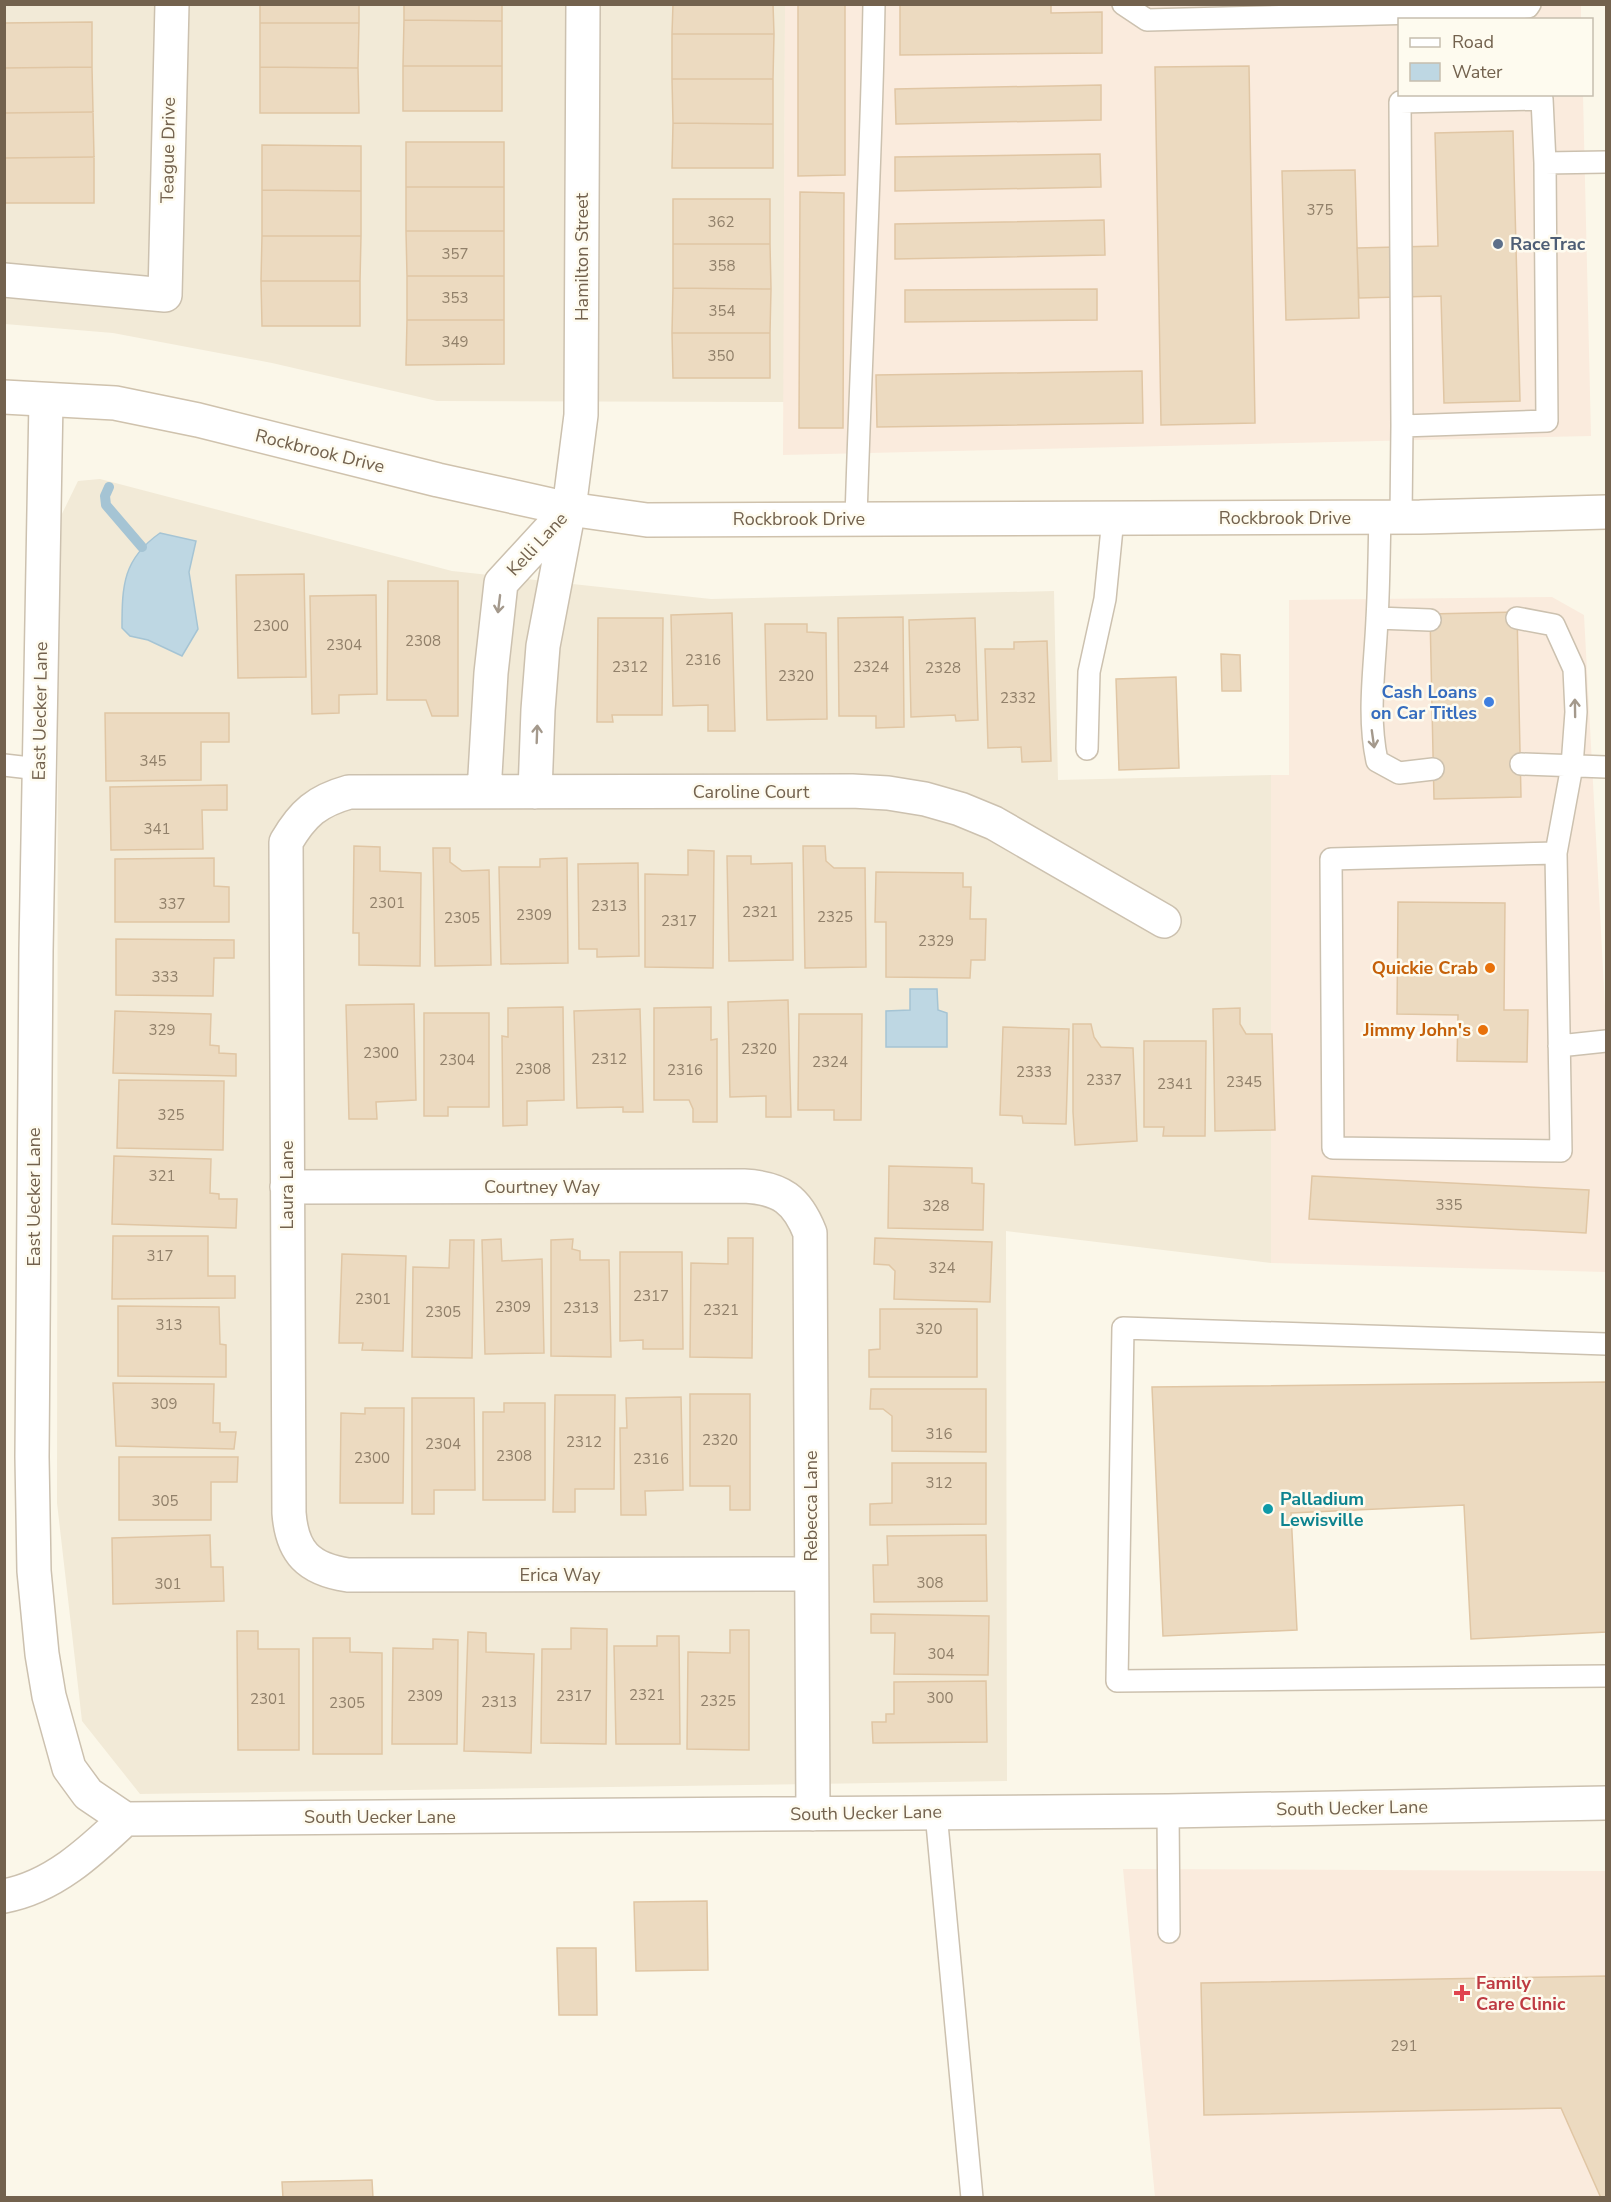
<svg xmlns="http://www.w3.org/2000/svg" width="1611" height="2202" font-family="'Nunito Sans',sans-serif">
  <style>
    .residential { fill: #f2ead7 }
    .commercial { fill: #faebdd }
    .water { fill: #bed7e3; stroke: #a5c4d4; stroke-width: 1.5 }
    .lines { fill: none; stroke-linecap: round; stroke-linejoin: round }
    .stream { stroke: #a5c4d4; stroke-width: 10 }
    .building { fill: #ecdac0; stroke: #e0c6a4; stroke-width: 1.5 }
    .lane-casing { stroke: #ccc1af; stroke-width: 24 }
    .street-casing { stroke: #ccc1af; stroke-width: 36 }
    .secondary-casing { stroke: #cfc2ad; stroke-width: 36 }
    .lane { stroke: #fff; stroke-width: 21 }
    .street { stroke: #fff; stroke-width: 33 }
    .secondary { stroke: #fff; stroke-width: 33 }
    .oneway { stroke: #a4998c }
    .service-dot { fill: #5c6f8a; stroke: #fefbef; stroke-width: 2 }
    .shop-dot { fill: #3f7fe0; stroke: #fefbef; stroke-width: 2 }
    .food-dot { fill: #e8710a; stroke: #fefbef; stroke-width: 2 }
    .culture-dot { fill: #0f9aa8; stroke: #fefbef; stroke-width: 2 }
    .health-dot { fill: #e0444e; stroke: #fefbef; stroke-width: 2 }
    .labels { text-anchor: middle; stroke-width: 5; stroke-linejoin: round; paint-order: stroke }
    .number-label { font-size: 15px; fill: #91806a }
    .street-label { font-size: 18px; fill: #73624e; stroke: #fefbef }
    .service-label { font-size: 18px; font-weight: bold; fill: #4e5e75; stroke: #fefbef; text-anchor: start }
    .shop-label { font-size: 18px; font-weight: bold; fill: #366cbe; stroke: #fefbef; text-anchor: end }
    .food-label { font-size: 18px; font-weight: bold; fill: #c56008; stroke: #fefbef; text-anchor: end }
    .culture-label { font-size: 18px; font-weight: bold; fill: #0d838f; stroke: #fefbef; text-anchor: start }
    .health-label { font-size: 18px; font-weight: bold; fill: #be3a42; stroke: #fefbef; text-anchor: start }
  </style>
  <rect width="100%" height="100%" fill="#fbf7e9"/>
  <!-- residential -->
  <path class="residential" d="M4 5H785L784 402 437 401 272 363 113 333 5 324Z
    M100 479 452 571 711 599 1054 591 1058 780 1271 775V1263L1006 1231 1007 1781 140 1794 82 1721 57 1503 58 522 78 481Z"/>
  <!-- commercial -->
  <path class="commercial" d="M785 5H1581V19L1400 20V94L1583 95 1591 436 783 455Z
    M1552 597 1584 615 1606 1025V1272L1271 1263V775H1289V600Z
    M1123 1869 1606 1871V2197H1155Z"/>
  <!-- water -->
  <path class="water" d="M160 533 196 541 189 572 198 629 182 656 148 640 130 636 122 628C122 585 123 559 160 533Z
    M910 989H937L938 1010 947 1013V1047H886V1011L910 1010Z"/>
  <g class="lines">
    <!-- stream -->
    <path class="stream" d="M109 487 105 496 106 505 142 547"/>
  </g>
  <!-- building -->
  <path class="building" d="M260 4H359V23H260Z
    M404 4H502V21L404 20Z
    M673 4H773L774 34H672Z
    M798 4H845V175L798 176Z
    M900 4H1051V13L1102 12V53L900 55Z
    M404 20 502 21V66H403Z
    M92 22V67L4 68V23Z
    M260 23H359L358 68 260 67Z
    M672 34H774L773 79H672Z
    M403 66H502V111H403Z
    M1249 66 1255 423 1161 425 1155 67Z
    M92 67 93 112 4 113V68Z
    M260 67 358 68 359 113H260Z
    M672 79H773V124L673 123Z
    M1101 85V120L896 124 895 89Z
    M93 112 94 157 5 158 4 113Z
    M673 123 773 124V168H672Z
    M1513 131 1520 401 1444 403 1441 296 1359 298 1357 248 1438 246 1435 133Z
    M406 142H504V187H406Z
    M262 145 361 146V191L262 190Z
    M1100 154 1101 187 895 191V157Z
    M94 157V203H5V158Z
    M1355 170 1359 318 1286 320 1282 171Z
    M406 187H504V231H406Z
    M262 190 361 191V236H262Z
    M800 192 844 193 843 428H799Z
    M673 199H770V244H673Z
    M1104 220 1105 255 895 259V224Z
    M406 231H504V276H407Z
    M262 236H361L360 281H261Z
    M673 244H770L771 289 673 288Z
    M407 276H504V320H407Z
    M261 281H360V326H262Z
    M673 288 771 289 770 333H672Z
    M1097 289V320L905 322V290Z
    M407 320H504V364L406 365Z
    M672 333H770V378H673Z
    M1142 371 1143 423 877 427 876 375Z
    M304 574 306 677 238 678 236 575Z
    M388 581H458V716H432L426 700H387Z
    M376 595 377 694 339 695V713L312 714 310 596Z
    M1517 612 1521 797 1434 799 1430 614Z
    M732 613 735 731H708V705L673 706 671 615Z
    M903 617 904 727 876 728V716H839L838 618Z
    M598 618H663L662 715H612L613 722H597Z
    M975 618 978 720 956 721 955 715 911 717 909 620Z
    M765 624H807V632L826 633 827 719 767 720Z
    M1047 641 1051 761 1022 762 1021 747 988 748 985 649H1014V642Z
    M1221 654 1240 655 1241 691H1222Z
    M1176 677 1179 768 1119 770 1116 679Z
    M105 713H229V742H201V780L106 781Z
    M227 785V810H202L203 849 111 850 110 787Z
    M354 846 380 847V871L421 873 420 966 359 965V933H353Z
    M803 846H825L826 861 834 868H865L866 967 805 968Z
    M433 848H450V862L462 871 489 870 491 965 435 966Z
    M688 850 714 851 713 968 645 967V874L688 875Z
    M727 856H751V864L792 863 793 960 729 961Z
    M214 858V886L229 887V922H115V859Z
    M567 858 568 963 501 964 499 867H540V859Z
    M638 863 639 956 597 957V949H579L578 864Z
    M876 872 963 873V887H971L970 919H986L985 960H971L970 978 886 977V922H875Z
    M1398 902 1505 903 1504 1010H1528L1527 1062 1457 1061 1458 1015 1397 1014Z
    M116 939 234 940V958H214L213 996 116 995Z
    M788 1000 791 1117H766V1096L730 1097 728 1002Z
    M414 1004 416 1100 376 1102 377 1119H349L346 1005Z
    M563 1007 564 1100 527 1101V1125L503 1126 502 1036 508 1037V1008Z
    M711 1007V1040L717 1039V1122H693V1109L689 1100H654V1008Z
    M1240 1008V1024L1246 1034H1272L1275 1130 1215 1131 1213 1009Z
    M640 1009 643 1112H623V1107L577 1108 574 1011Z
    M115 1011 211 1014 210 1045 219 1046V1053L236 1054V1076L113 1073Z
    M424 1013H489V1107H448V1116H424Z
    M799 1014H862L861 1120H834V1110H798Z
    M1073 1024H1091L1094 1037 1101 1047 1133 1048 1137 1141 1075 1145 1073 1112Z
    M1003 1027 1069 1029 1066 1124 1023 1123 1022 1116 1000 1115Z
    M1144 1041H1206L1205 1136H1163L1164 1127H1144Z
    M119 1080 224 1081 223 1150 117 1148Z
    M114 1156 211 1159 210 1193 219 1194V1199H237L236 1228 112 1224Z
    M889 1166 972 1168V1183L984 1184 983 1230 888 1228Z
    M1312 1176 1589 1190 1586 1233 1309 1219Z
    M113 1236H208V1276H235V1298L112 1299Z
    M728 1238H753L752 1358 690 1357 691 1263 728 1264Z
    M875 1238 992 1242 990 1302 894 1299 895 1271 889 1265 874 1264Z
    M501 1239 502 1261 542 1259 544 1353 485 1354 482 1240Z
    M573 1239 572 1249 580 1251V1260H609L611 1357 551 1356V1240Z
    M450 1240H474L472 1358 412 1357 413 1267 449 1268Z
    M620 1252H682L683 1349H643V1340L620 1341Z
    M342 1254 406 1256 403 1351 362 1350 363 1343H339Z
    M118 1306 219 1307 220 1344 226 1345V1377L118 1376Z
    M880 1309H977V1377H869V1350L880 1349Z
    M1606 1382V1632L1471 1639 1464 1505 1291 1513 1297 1630 1163 1636 1152 1387Z
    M113 1383 214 1384 213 1423H220V1432H236L234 1449 116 1446Z
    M871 1389H986V1452L892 1451V1416L883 1409H870Z
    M690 1394H750V1510H730V1486H690Z
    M555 1395H615L614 1489H575V1512H553Z
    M681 1397 683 1490 645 1491 646 1515H621L620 1428H627L626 1398Z
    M412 1398H474L475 1490H434V1514H412Z
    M504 1403H545V1500H483V1412H504Z
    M365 1408H404L403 1503H340L341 1413 365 1414Z
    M119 1457H238L237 1482H211V1520H119Z
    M892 1463H986V1524L870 1525V1504L892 1503Z
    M210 1535 211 1567H223L224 1601 113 1604 112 1538Z
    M986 1535 987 1601 874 1602 873 1565H888L887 1536Z
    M871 1614 989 1616 988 1675 894 1674 895 1633H871Z
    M571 1628 607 1629 606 1744 541 1743 542 1649H571Z
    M730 1630H749V1750L687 1749 688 1652 730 1653Z
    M237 1631H258V1649H299V1750H238Z
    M468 1632 486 1633V1652L534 1654 531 1753 464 1751Z
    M657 1636H679L680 1744H616L614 1646H657Z
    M313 1638H350V1652L382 1653V1754H313Z
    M433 1639 458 1640 457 1744H392L393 1648 433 1649Z
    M986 1681 987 1742 873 1743 872 1722H886V1714H894V1682Z
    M707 1901 708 1970 636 1971 634 1902Z
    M557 1948H596L597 2015H559Z
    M1606 1976V2198H1601L1561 2108 1204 2115 1201 1983Z
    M372 2180 373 2198H283L282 2182Z"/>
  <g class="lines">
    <!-- lane casing -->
    <g class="lane-casing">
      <path id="lane" d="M1123 4 1147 20 1497 11 1528 7 1530 4
        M1402 426 1400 102 1542 99 1545 163
        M1380 517C1379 551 1379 585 1377 619 1375 667 1367 714 1377 761L1399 773 1433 769
        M1401 517 1402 426 1547 421 1545 163 1606 162
        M856 519C861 348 871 176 874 4
        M1377 618 1430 620
        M1517 618 1554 625 1574 669 1576 712 1572 766 1556 853
        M1087 749 1089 672 1105 599 1113 518
        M1521 764 1606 767
        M4 765 39 769
        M1556 853 1561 1151 1333 1148 1331 859Z
        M1559 1046 1606 1041
        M1606 1344 1123 1328 1117 1681 1606 1676
        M1168 1811 1169 1932
        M936 1813 972 2198"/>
    </g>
    <!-- street casing -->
    <g class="street-casing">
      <path id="street" d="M4 280 165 295 172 4
        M46 400 36 951 32 1457 34 1571 42 1654 49 1696 69 1768 88 1794 125 1819
        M484 792 491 673 501 583 569 509
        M535 792 538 710 543 646 569 509 581 415 583 4
        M287 1187 744 1186C781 1188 797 1200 810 1233L813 1814
        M811 1574 348 1575C308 1569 292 1552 289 1513L286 842C303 813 317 801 349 792L852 791 888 793 925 799 960 809 994 823 1164 921
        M125 1819 1168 1811 1606 1803
        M4 1896C53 1887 90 1852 125 1819"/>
    </g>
    <!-- secondary casing -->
    <g class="secondary-casing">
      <path id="secondary" d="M4 397 115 403 198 420 438 480 569 509 647 520 1420 517 1606 512"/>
    </g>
    <!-- lane -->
    <use href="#lane" class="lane"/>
    <!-- street -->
    <use href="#street" class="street"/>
    <!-- secondary -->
    <use href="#secondary" class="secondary"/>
  </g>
  <!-- one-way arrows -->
  <defs><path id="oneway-shaft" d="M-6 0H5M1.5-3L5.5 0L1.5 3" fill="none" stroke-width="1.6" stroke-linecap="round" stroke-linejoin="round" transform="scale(1.5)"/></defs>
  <g class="oneway">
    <use href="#oneway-shaft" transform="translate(499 604) rotate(97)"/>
    <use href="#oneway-shaft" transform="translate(1575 708) rotate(-91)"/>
    <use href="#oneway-shaft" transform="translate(537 734) rotate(-88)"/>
    <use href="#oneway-shaft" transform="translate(1373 739) rotate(82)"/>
  </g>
  <!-- markers -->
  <circle class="service-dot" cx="1498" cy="244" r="6"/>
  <circle class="shop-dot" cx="1489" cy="702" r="6"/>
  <g class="food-dot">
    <circle cx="1490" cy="968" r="6"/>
    <circle cx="1483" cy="1030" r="6"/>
  </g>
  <circle class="culture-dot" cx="1268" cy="1509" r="6"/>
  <path class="health-dot" d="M1459 1984h6v6h6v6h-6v6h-6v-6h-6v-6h6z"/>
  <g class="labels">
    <!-- number labels -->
    <g class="number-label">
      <text x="1320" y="215">375</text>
      <text x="721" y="227">362</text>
      <text x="455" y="259">357</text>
      <text x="722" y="271">358</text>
      <text x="455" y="303">353</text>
      <text x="722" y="316">354</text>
      <text x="455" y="347">349</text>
      <text x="721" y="361">350</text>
      <text x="271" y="631">2300</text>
      <text x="423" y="646">2308</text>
      <text x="344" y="650">2304</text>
      <text x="703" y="665">2316</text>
      <text x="630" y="672">2312</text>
      <text x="871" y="672">2324</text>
      <text x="943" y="673">2328</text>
      <text x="796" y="681">2320</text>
      <text x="1018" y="703">2332</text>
      <text x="153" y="766">345</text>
      <text x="157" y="834">341</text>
      <text x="387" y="908">2301</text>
      <text x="172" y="909">337</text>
      <text x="609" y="911">2313</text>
      <text x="760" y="917">2321</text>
      <text x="534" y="920">2309</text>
      <text x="835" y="922">2325</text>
      <text x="462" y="923">2305</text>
      <text x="679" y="926">2317</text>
      <text x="936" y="946">2329</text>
      <text x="165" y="982">333</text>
      <text x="162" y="1035">329</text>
      <text x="759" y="1054">2320</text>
      <text x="381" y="1058">2300</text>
      <text x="609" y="1064">2312</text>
      <text x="457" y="1065">2304</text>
      <text x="830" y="1067">2324</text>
      <text x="533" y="1074">2308</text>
      <text x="685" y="1075">2316</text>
      <text x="1034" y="1077">2333</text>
      <text x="1104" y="1085">2337</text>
      <text x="1244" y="1087">2345</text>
      <text x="1175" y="1089">2341</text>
      <text x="171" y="1120">325</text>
      <text x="162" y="1181">321</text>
      <text x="1449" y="1210">335</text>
      <text x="936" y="1211">328</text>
      <text x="160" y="1261">317</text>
      <text x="942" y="1273">324</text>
      <text x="651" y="1301">2317</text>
      <text x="373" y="1304">2301</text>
      <text x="513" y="1312">2309</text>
      <text x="581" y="1313">2313</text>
      <text x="721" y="1315">2321</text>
      <text x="443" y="1317">2305</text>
      <text x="169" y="1330">313</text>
      <text x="929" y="1334">320</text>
      <text x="164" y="1409">309</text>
      <text x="939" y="1439">316</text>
      <text x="720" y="1445">2320</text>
      <text x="584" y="1447">2312</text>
      <text x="443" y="1449">2304</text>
      <text x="514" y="1461">2308</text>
      <text x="372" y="1463">2300</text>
      <text x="651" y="1464">2316</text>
      <text x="939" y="1488">312</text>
      <text x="165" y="1506">305</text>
      <text x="930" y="1588">308</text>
      <text x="168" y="1589">301</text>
      <text x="941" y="1659">304</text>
      <text x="647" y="1700">2321</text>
      <text x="425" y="1701">2309</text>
      <text x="574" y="1701">2317</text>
      <text x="940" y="1703">300</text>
      <text x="268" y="1704">2301</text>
      <text x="718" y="1706">2325</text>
      <text x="499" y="1707">2313</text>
      <text x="347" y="1708">2305</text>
      <text x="1404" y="2051">291</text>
    </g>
    <!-- street labels -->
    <g class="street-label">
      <text transform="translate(168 150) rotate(-89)" y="6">Teague Drive</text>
      <text transform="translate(582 257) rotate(-90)" y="6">Hamilton Street</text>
      <text transform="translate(320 451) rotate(14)" y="6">Rockbrook Drive</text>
      <text x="1285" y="524">Rockbrook Drive</text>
      <text x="799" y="525">Rockbrook Drive</text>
      <text transform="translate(537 544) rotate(-47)" y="6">Kelli Lane</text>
      <text transform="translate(40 711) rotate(-89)" y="6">East Uecker Lane</text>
      <text x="751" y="798">Caroline Court</text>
      <text transform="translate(287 1185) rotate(-90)" y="6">Laura Lane</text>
      <text x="542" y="1193">Courtney Way</text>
      <text transform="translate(34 1197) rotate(-90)" y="6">East Uecker Lane</text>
      <text transform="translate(811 1506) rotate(-90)" y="6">Rebecca Lane</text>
      <text x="560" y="1581">Erica Way</text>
      <text transform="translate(1352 1808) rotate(-1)" y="6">South Uecker Lane</text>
      <text transform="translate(866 1813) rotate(-1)" y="6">South Uecker Lane</text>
      <text x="380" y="1823">South Uecker Lane</text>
    </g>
    <!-- service labels -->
    <g class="service-label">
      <text x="1510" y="250">RaceTrac</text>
    </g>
    <!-- shop labels -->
    <g class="shop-label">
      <text x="1477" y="698">Cash Loans<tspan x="1477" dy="21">on Car Titles</tspan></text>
    </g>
    <!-- food labels -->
    <g class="food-label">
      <text x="1478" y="974">Quickie Crab</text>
      <text x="1471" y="1036">Jimmy John's</text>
    </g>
    <!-- culture labels -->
    <g class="culture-label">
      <text x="1280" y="1505">Palladium<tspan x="1280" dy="21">Lewisville</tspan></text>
    </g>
    <!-- health labels -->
    <g class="health-label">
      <text x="1476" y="1989">Family<tspan x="1476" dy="21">Care Clinic</tspan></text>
    </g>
  </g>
  <!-- border -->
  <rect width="1611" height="2202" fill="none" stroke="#73624e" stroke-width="12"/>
  <!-- legend -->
  <rect x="1398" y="18" width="195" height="78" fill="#fefbef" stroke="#c6beaf" stroke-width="1.5"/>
  <rect x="1410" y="38" width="30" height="9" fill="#ffffff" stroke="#c6beaf" stroke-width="1.5"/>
  <text x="1452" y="48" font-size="18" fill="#73624e">Road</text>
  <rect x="1410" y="63" width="30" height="18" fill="#bed7e3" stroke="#c6beaf" stroke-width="1.5"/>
  <text x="1452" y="78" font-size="18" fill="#73624e">Water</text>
</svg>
